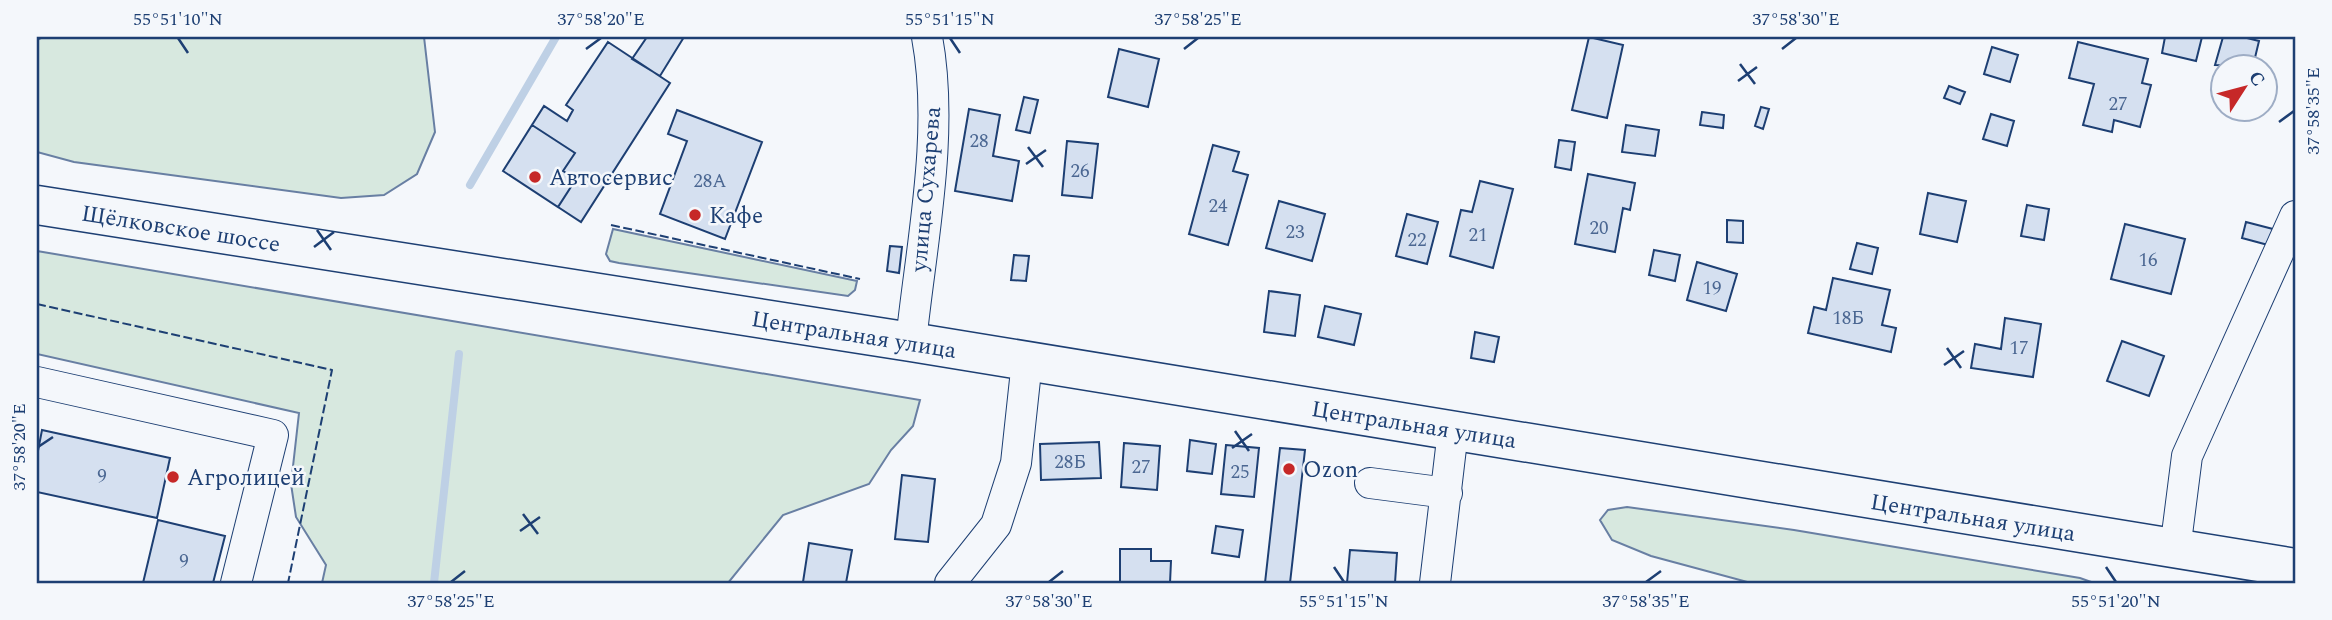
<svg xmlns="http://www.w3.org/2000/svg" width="2332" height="620" font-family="Spectral,serif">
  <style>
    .green { fill: #d7e8df; stroke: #687fa3; stroke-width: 2 }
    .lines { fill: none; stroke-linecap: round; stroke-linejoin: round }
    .stream { stroke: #bed0e5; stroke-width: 8 }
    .building { fill: #d5e0f0; stroke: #1d3f73; stroke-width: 2 }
    .minor-casing { stroke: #1d3f73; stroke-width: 32 }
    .major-casing { stroke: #1d3f73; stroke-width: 41 }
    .minor { stroke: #f4f7fb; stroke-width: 30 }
    .major { stroke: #f4f7fb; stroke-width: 38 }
    .fence { stroke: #1d3f73; stroke-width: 2; stroke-dasharray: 9 3.5; stroke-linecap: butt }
    .ticks { fill: none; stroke: #1d3f73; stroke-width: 2.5 }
    .poi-dot { fill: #c62828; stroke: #f4f7fb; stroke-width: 2.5 }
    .labels { text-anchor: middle; stroke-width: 5; stroke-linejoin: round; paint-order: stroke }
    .number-label { font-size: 19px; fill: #4b6792 }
    .poi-label { font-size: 23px; fill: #1d3f73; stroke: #f4f7fb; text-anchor: start }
    .street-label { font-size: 23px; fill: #1d3f73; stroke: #f4f7fb }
    .neatline { fill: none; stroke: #1d3f73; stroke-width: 2.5 }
    .ticks-label { font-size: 18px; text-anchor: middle; fill: #1d3f73 }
  </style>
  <rect width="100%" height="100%" fill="#f4f7fb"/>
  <!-- green -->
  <path class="green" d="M43 37H424L435 132 417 174 384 195 341 198 74 162 37 152V40Z
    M613 229 857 281 855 290 848 296 619 263 610 261 606 254Z
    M37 251 920 400 913 426 891 450 869 484 783 515 728 583H322L326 565 296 517 291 484 299 413 37 354Z
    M1627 507 1794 530 2080 578 2094 583H1751L1651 556 1612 540 1600 520 1608 510Z"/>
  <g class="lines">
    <!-- stream -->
    <path class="stream" d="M470 185 556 37
      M434 583 459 354"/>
  </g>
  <!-- building -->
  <path class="building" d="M647 37H684L660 76 632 59Z
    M1589 37 1623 45 1607 118 1572 110Z
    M2165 37H2202L2196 61 2162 53Z
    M2223 37H2243L2259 41 2253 66 2215 65Z
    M608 42 670 83 581 222 558 207 576 179 563 171 575 153 532 125 544 106 567 121 573 110 566 105Z
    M2078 42 2148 59 2142 83 2151 85 2140 127 2114 120 2112 132 2083 125 2094 84 2069 78Z
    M1992 47 2018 55 2010 82 1984 74Z
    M1119 49 1159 59 1148 107 1108 97Z
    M1949 86 1965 92 1960 104 1944 98Z
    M1024 97 1038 100 1030 133 1016 130Z
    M1761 107 1769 109 1763 129 1755 126Z
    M969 109 1000 115 993 156 1019 161 1012 201 955 191Z
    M677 110 762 142 725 239 660 214 687 141 668 134Z
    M1702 112 1724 115 1723 128 1700 125Z
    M1991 114 2014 121 2007 146 1983 139Z
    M532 125 575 153 563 171 576 179 558 207 503 171Z
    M1626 125 1659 130 1655 156 1622 152Z
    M1559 140 1575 142 1571 170 1555 167Z
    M1067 141 1098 144 1092 198 1062 195Z
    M1213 145 1239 152 1233 171 1248 175 1228 245 1189 234Z
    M1588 174 1635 183 1630 210 1623 208 1615 252 1575 244Z
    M1480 181 1513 189 1493 268 1450 256 1461 210 1472 212Z
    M1928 193 1966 201 1957 242 1920 234Z
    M1279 201 1325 214 1312 261 1266 248Z
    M2027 205 2049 209 2044 240 2021 236Z
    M1407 214 1438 222 1427 264 1396 256Z
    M1727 220 1743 221V243L1727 242Z
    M2246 222 2273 229 2268 245 2242 238Z
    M2125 224 2185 239 2171 294 2111 279Z
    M1857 243 1878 248 1872 274 1850 269Z
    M890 246 902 247 899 273 887 271Z
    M1654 250 1680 255 1675 281 1649 275Z
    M1014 255 1029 256 1026 281 1011 280Z
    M1697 262 1737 274 1726 311 1687 300Z
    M1833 278 1890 290 1882 325 1896 328 1891 352 1808 333 1814 307 1826 310Z
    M1269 291 1300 295 1295 336 1264 332Z
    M1325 306 1361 314 1354 345 1318 337Z
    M2005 318 2041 324 2033 377 1971 368 1975 344 2001 349Z
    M1475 332 1499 337 1494 362 1471 358Z
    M2122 341 2164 356 2149 396 2107 381Z
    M42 430 170 458 157 518 37 492V456Z
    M1190 440 1216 444 1212 474 1187 471Z
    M1099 442 1101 478 1041 480 1040 444Z
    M1124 443 1160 446 1157 490 1121 487Z
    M1226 445 1259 448 1254 497 1221 494Z
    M1280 448 1305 450 1290 583H1265Z
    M902 475 935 479 928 542 895 539Z
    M158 520 225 536 213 583H143Z
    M1216 526 1243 530 1239 557 1212 553Z
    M809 543 852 550 846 583 803 582Z
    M1120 549H1151V561H1171L1170 583H1120Z
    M1350 550 1397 553 1395 583H1347Z"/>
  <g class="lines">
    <!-- minor casing -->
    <g class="minor-casing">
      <path id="minor" d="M911 342C921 244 945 134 927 37
        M37 382 273 435 236 583
        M1370 483 1447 493
        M2175 550 2187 456 2295 216
        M950 583 996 525 1016 463 1027 361
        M1435 583 1453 431"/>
    </g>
    <!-- major casing -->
    <g class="major-casing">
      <path id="major" d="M37 205 911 342 2295 568"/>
    </g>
    <!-- minor -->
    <use href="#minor" class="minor"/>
    <!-- major -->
    <use href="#major" class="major"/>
    <!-- fence -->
    <path class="fence" d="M611 225 860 279
      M37 304 332 370 288 583"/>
  </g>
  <!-- ticks -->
  <path class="ticks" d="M178 38 188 53M950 38 960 53M586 49 601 38M1184 49 1198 38M1782 49 1796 38M1740 64 1755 84M1738 81 1757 67M2279 122 2294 111M1028 147 1043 167M1026 164 1046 150M317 230 331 250M314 247 334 232M1947 348 1961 368M1944 365 1964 351M1235 431 1249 451M38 447 53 437M1232 448 1252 434M523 514 538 534M520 531 540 517M1334 567 1344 582M2106 567 2116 582M451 582 465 571M1049 582 1063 571M1646 582 1661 571"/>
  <!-- markers -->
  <g class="poi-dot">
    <circle cx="535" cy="177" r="7"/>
    <circle cx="695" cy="215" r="7"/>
    <circle cx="1289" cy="469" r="7"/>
    <circle cx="173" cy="477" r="7"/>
  </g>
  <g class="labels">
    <!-- number labels -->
    <g class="number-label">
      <text x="2118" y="110">27</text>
      <text x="979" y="147">28</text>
      <text x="1080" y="177">26</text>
      <text x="710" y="187">28А</text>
      <text x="1218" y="212">24</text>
      <text x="1599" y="234">20</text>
      <text x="1295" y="238">23</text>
      <text x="1478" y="241">21</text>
      <text x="1417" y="246">22</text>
      <text x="2148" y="266">16</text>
      <text x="1712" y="294">19</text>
      <text x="1848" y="324">18Б</text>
      <text x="2019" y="354">17</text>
      <text x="1070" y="468">28Б</text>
      <text x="1141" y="473">27</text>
      <text x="1240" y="478">25</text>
      <text x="102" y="482">9</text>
      <text x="184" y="567">9</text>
    </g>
    <!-- poi labels -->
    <g class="poi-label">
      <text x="549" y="185">Автосервис</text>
      <text x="709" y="223">Кафе</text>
      <text x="1303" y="477">Ozon</text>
      <text x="187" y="485">Агролицей</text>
    </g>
    <!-- street labels -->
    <g class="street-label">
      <text transform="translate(925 189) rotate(-85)" y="8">улица Сухарева</text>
      <text transform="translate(181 228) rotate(9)" y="8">Щёлковское шоссе</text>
      <text transform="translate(854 334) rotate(9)" y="8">Центральная улица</text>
      <text transform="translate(1414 424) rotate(9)" y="8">Центральная улица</text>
      <text transform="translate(1973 517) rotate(9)" y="8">Центральная улица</text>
    </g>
  </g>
  <!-- border -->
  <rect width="2332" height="620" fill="none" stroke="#f4f7fb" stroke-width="77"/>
  <!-- north arrow -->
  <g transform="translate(2244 88) rotate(54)"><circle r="33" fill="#f4f7fb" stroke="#9eadc5" stroke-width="2"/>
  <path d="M0-5L12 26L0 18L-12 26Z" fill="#c62828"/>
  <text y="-10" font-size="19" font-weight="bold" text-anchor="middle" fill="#1d3f73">С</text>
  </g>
  <rect x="38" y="38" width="2256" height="544" class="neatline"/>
  <g class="ticks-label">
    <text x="178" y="25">55°51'10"N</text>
    <text x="601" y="25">37°58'20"E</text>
    <text x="950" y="25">55°51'15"N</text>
    <text x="1198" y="25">37°58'25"E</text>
    <text x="1796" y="25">37°58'30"E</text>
    <text transform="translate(2313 111) rotate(-90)" y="6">37°58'35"E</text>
    <text transform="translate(19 447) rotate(-90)" y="6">37°58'20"E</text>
    <text x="451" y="607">37°58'25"E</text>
    <text x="1049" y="607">37°58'30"E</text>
    <text x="1344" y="607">55°51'15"N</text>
    <text x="1646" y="607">37°58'35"E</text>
    <text x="2116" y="607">55°51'20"N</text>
  </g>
</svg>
